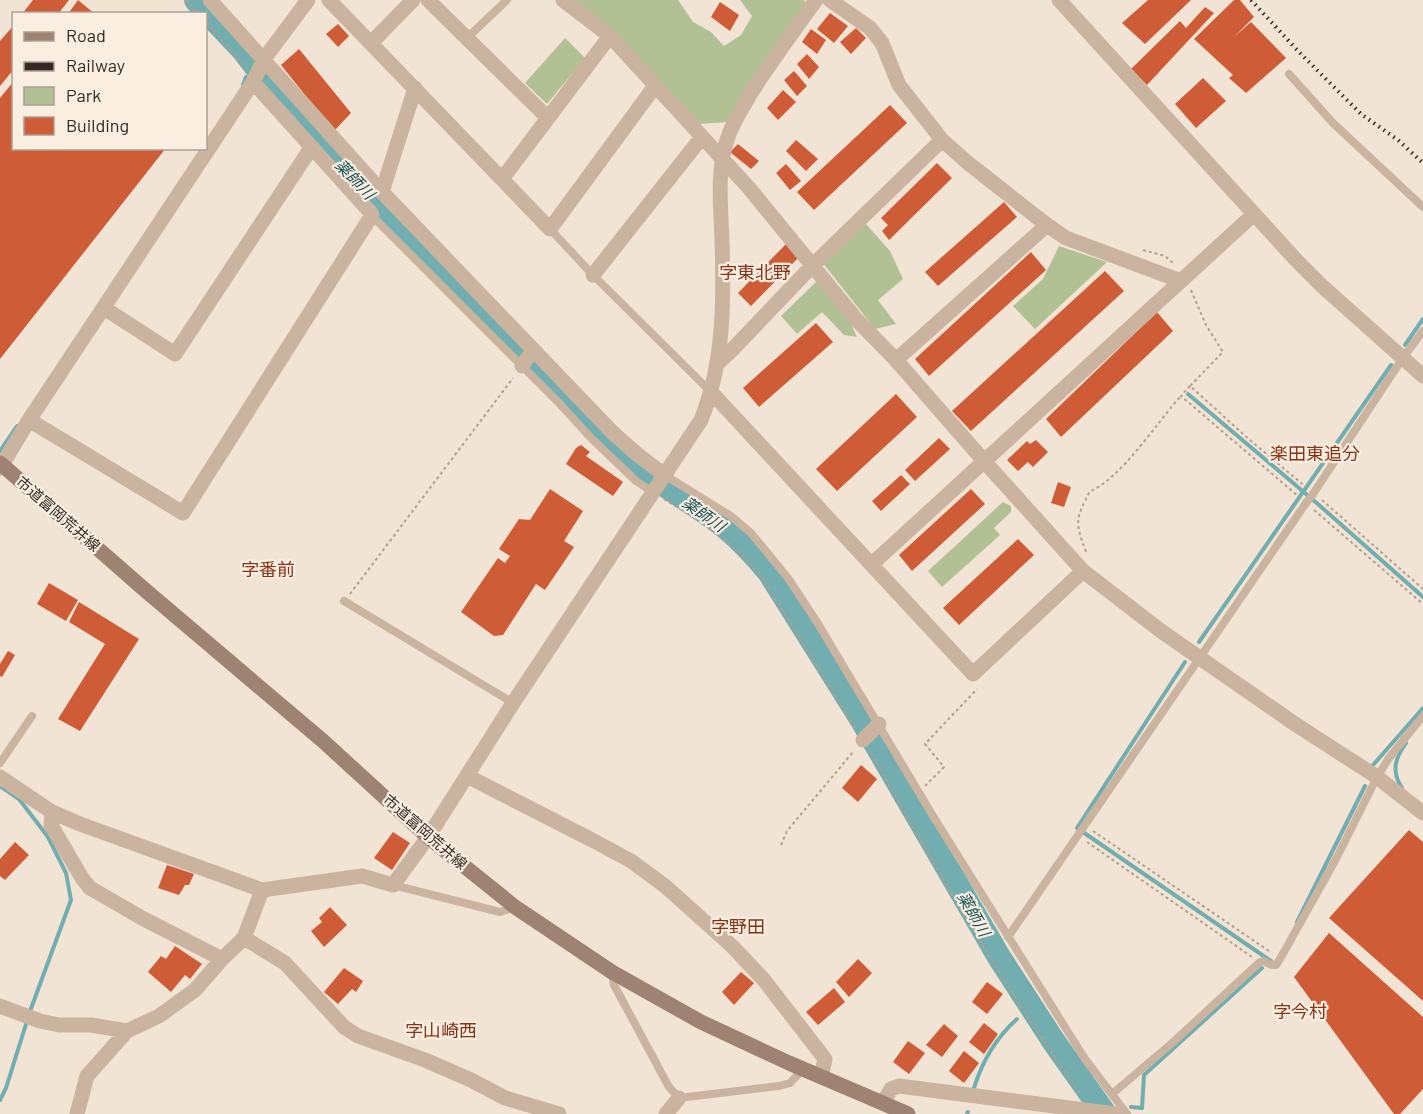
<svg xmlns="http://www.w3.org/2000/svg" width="1423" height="1114" font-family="Barlow,'Noto Sans JP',sans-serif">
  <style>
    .green { fill: #b2c194 }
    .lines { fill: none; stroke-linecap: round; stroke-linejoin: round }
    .stream { stroke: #72adb0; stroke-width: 4 }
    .river { stroke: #72adb0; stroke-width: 24 }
    .building { fill: #ce5c36 }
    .path { stroke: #b69e8b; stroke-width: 2; stroke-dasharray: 3 3; stroke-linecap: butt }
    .lane { stroke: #cab4a0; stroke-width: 8 }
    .street { stroke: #cab4a0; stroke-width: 15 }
    .secondary { stroke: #9e8272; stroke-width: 15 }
    .rail { stroke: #342924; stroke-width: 4; stroke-dasharray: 1.5 4.5; stroke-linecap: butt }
    .lane-bridge { stroke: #cab4a0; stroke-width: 8 }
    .labels { text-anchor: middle; stroke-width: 4.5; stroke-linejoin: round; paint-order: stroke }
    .street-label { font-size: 15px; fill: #342924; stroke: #faeee1 }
    .water-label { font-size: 16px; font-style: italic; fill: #175257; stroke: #faeee1 }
    .quarter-label { font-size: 18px; fill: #873318; stroke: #faeee1 }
  </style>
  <rect width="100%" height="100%" fill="#f2e4d5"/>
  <!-- green -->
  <path class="green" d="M572 0H678L693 22 711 32 724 46 741 35 752 16 740 0H804L806 4 728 122 699 124Z
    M565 38 585 58 547 104 525 83Z
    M865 223 890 251 903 279 878 300 896 324 875 329 822 262Z
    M1059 246 1107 262 1035 329 1013 306 1043 279Z
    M817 281 849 319 857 337 844 335 822 312 797 334 781 316Z
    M1003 502 1011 506V512L994 528 1000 535 942 587 928 571Z"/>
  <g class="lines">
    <!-- stream -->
    <path class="stream" d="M251 64 252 63
      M243 85 246 77
      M1405 345 1423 319
      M1188 394 1319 505 1423 597
      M0 451 17 426
      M1199 642 1391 365
      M1185 662 1077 828 1271 961
      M1373 765 1423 708
      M0 786 19 799 48 837 66 873 71 900 29 1014
      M1402 788C1391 771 1395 758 1406 743
      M1297 922 1365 786
      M1028 1011 1033 1007
      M974 1088C982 1062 997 1037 1017 1019
      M0 1100 6 1088 27 1021
      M1131 1107 1142 1108 1144 1075 1262 968
      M967 1114 968 1112"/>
    <!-- river -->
    <path class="river" d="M196 0 243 50 277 94 332 155 608 442C643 476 686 496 724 526 741 540 755 555 769 572L863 722 999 957 1054 1042 1105 1114"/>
  </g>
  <!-- building -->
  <path class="building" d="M33 0H69L58 14H22Z
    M78 0 95 14H68Z
    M1148 0H1191L1145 44 1122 23Z
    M1234 0H1240L1254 17 1234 37 1251 22 1286 58 1246 93 1229 78 1233 75 1194 39Z
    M720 2 739 15 730 31 711 17Z
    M1205 7 1214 13 1147 85 1131 69 1180 21 1186 28Z
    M830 13 848 26 834 43 817 29Z
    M338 24 349 36 338 47 326 34Z
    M14 25V69L0 86V41Z
    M856 28 866 38 851 54 840 42Z
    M811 29 826 40 817 54 802 42Z
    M299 49 351 113 334 131 281 65Z
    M807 54 819 67 809 79 797 64Z
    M794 71 807 86 797 96 784 80Z
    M1203 78 1226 101 1196 128 1175 104Z
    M14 81V148H166L0 359V98Z
    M783 90 796 102 778 120 767 108Z
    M890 105 907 123 814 210 797 192Z
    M796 140 818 159 806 171 786 151Z
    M738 144 759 161 751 169 730 152Z
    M937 163 952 178 889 240 882 231 888 225 881 218Z
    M786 164 801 181 790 190 776 173Z
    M1004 202 1017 217 938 286 925 272Z
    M786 244 799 257 751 306 738 293Z
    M1031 252 1046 270 929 376 915 359Z
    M1105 271 1124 291 971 431 952 411Z
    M1157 312 1173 331 1061 437 1046 419Z
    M816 323 833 342 759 407 743 388Z
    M896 394 917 417 837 491 816 469Z
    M939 438 950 449 915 481 905 470Z
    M1036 440 1048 452 1033 467 1028 462 1018 471 1007 460 1027 441 1030 444Z
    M581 445 590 452 586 456 623 482 613 496 566 464 576 448Z
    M901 475 910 484 881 511 872 501Z
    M1058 482 1071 487 1064 507 1051 503Z
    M550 489 583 511 564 541 574 547 545 590 536 584 503 635 494 636 461 612 498 558 505 563 510 556 499 549 519 519 530 520Z
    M971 489 985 504 912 571 899 555Z
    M1018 539 1034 555 959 625 943 608Z
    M49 583 78 600 66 621 37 604Z
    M79 602 139 639 80 731 58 719 105 644 69 622Z
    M8 651 15 655 2 677 0 676V664Z
    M861 765 877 779 858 802 842 788Z
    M1409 830 1423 842V1001L1329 918Z
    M393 832 410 843 392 870 374 858Z
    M15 842 29 855 5 880 0 876V859Z
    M167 865 194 874 189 885H185L179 895 158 888Z
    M330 907 347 925 324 947 311 931 322 922 319 918Z
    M1329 933 1423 1017V1089L1400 1114H1394L1294 977Z
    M175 946 202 964 190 979 185 975 171 992 148 972 161 956 166 959Z
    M858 959 872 973 849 997 836 982Z
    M344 968 363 981 356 992 352 989 338 1004 324 992Z
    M741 972 754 983 734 1005 722 992Z
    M987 982 1003 994 987 1014 972 1002Z
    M834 988 845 1002 818 1025 806 1012Z
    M984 1023 998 1034 984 1054 969 1042Z
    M944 1024 958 1036 942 1057 926 1045Z
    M908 1041 925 1053 909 1074 893 1062Z
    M964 1051 979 1063 964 1083 949 1071Z"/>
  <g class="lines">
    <!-- path -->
    <path class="path" d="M185 0 197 14
      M206 22 246 67
      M1143 250 1165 256 1173 263
      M1191 290 1206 325 1223 352 1190 386 1251 441 1306 487
      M1190 386 1181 396 1298 496
      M664 499C700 521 732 542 760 574L855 728
      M1322 500 1423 589
      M1314 510 1423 604
      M1086 552C1075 522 1075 520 1090 491 1120 480 1158 421 1181 396
      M350 594 513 378
      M871 753 960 909 1028 1018 1081 1095
      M925 786 944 767 925 744 977 689
      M1093 831 1269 951
      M1087 842 1252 957
      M781 845 787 831 853 752"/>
    <!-- lane -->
    <path class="lane" d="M467 38 507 0
      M1289 74 1333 123 1423 207
      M371 215 558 402 592 439 636 481 654 493
      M550 229 593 275 711 392
      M666 476 731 516 751 533 788 578 817 622 933 816 1068 1032 1085 1059 1127 1114
      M1313 494 1402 359 1423 331
      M344 601 513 703
      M0 763 32 716
      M393 885 500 912 515 907
      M1008 937 1306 503
      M612 973 614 985 669 1087 679 1098 779 1086 790 1083 803 1069
      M1112 1094 1171 1044 1260 962 1263 961 1272 965H1276L1280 959 1336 859 1377 777 1389 758 1423 716"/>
    <!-- street -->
    <path class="street" d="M210 0 382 192 613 433 638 455 666 476
      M329 0 550 229 655 86
      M428 0 548 118
      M563 0 610 36 749 188 856 319 896 360 984 461 1083 571 1161 631 1295 724 1377 777 1423 813
      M830 0 870 28 882 43 899 85 942 140 968 163 1047 225 1066 238 1181 281
      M1059 0 1296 260 1322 286 1423 376
      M371 43 413 0
      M253 82 371 213
      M502 179 610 36
      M382 192 415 88
      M593 275 702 137
      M104 308 175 354 311 148
      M896 360 1047 225
      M718 363 731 351 813 265 942 140
      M522 366 533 350
      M712 393 973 674 1083 571
      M29 420 183 513 372 215
      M0 468 29 420 253 82 264 59 308 0
      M872 564 1254 214
      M863 740 879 724
      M467 776 594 841 631 861 665 886 732 946 764 980 825 1059 821 1077
      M0 777 52 812 80 824 262 890 362 876 393 885 428 837 513 703 701 420C724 363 724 302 722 241 721 207 716 170 728 137 733 122 743 107 751 93 771 61 794 31 816 0
      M52 812 51 825 82 878 90 888 142 918 222 959
      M244 938 262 890
      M0 1006 40 1021 59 1025H91L127 1031 159 1016 195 990 222 959 244 938 285 963 344 1027 358 1036 425 1060 471 1080 505 1098 559 1114
      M883 1103 891 1089 899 1086 1116 1114
      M77 1114 87 1076 127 1031
      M666 1114 679 1098"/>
    <!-- secondary -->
    <path class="secondary" d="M0 463 145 590 323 741 428 837 515 907 612 972 701 1022 789 1063 908 1114"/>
    <!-- rail -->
    <path class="rail" d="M1251 0 1298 51 1361 114 1398 140 1423 163"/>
    <!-- lane-bridge -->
    <path class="lane-bridge" d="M1306 503 1313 494"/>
  </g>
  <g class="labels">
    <!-- street labels -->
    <g class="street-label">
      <text transform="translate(58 514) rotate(41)" y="5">市道富岡荒井線</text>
      <text transform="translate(425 832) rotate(41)" y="5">市道富岡荒井線</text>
    </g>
    <!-- water labels -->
    <g class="water-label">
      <text transform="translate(355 179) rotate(46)" y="6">薬師川</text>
      <text transform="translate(704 514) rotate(35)" y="6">薬師川</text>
      <text transform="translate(974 914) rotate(60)" y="6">薬師川</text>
    </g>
    <!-- quarter labels -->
    <g class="quarter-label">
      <text x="755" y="279">字東北野</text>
      <text x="1315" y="460">楽田東追分</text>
      <text x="268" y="576">字番前</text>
      <text x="738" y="933">字野田</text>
      <text x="1300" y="1018">字今村</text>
      <text x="441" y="1037">字山崎西</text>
    </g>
  </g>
  <!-- legend -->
  <rect x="12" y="12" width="195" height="138" fill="#faeee1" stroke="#ab9f95" stroke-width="1.5"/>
  <rect x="24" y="32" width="30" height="9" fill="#9e8272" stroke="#ab9f95" stroke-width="1.5"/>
  <text x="66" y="42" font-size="18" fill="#342924">Road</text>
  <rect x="24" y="62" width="30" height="9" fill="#342924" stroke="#ab9f95" stroke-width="1.5"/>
  <text x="66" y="72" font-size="18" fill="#342924">Railway</text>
  <rect x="24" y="87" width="30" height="18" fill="#b2c194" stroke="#ab9f95" stroke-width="1.5"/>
  <text x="66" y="102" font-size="18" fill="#342924">Park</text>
  <rect x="24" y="117" width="30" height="18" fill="#ce5c36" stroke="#ab9f95" stroke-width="1.5"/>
  <text x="66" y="132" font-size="18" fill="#342924">Building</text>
</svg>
